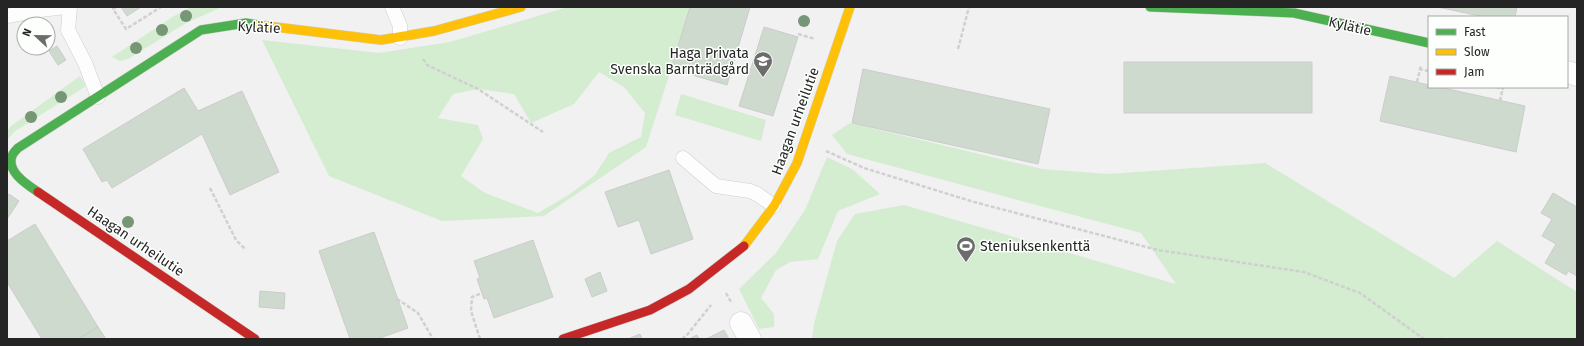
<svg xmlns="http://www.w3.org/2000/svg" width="1584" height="346" font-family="'Fira Sans',sans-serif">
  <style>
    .green { fill: #d4edd1; fill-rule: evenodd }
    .building { fill: #cfdace; stroke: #cbcccb }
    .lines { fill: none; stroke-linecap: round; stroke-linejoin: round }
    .lane-casing { stroke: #cecfce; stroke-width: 15 }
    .street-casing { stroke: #cecfce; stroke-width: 23 }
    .fast-casing { stroke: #cecfce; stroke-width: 10 }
    .slow-casing { stroke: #cecfce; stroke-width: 10 }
    .jam-casing { stroke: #cecfce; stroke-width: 10 }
    .path { stroke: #cfd0cf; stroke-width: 2.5; stroke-dasharray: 4 2; stroke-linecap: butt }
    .lane { stroke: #fdfdfd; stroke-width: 14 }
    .street { stroke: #fdfdfd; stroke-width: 22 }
    .fast { stroke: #4caf50; stroke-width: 9 }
    .slow { stroke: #ffc107; stroke-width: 9 }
    .jam { stroke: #c62828; stroke-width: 9 }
    .tree { fill: #779676 }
    .labels { text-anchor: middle; stroke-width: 3; stroke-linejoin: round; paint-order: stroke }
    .street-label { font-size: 14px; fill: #242524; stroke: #fcfffc }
    .poi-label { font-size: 14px; fill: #242524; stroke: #fcfffc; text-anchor: end }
  </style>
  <rect width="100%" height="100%" fill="#f0f1f0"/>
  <!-- green -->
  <path class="green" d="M191 7H222L186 23 128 59 120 61 112 57 174 16Z
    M568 7H691L646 147 544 216 442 221 329 176 262 40 379 53 450 42ZM599 72 624 87 645 113 641 137 609 153 595 175 570 194 538 213 485 193 461 176 483 139 478 125 438 118 453 94 478 89 514 94 531 123 574 104Z
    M80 76 86 86 14 132 7 140V131L11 126Z
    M681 94 766 120 761 141 675 115Z
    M850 123 1042 169 1108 174 1265 163 1454 278 1497 241 1577 292V339H1452L1447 337 1446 339H812L814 324 837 241 855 214 904 205 1176 284 1141 233 847 154 832 135Z
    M827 157 852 169 880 194 838 211 818 259 790 262 776 270 761 298 774 314V327L759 329 739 289 776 253 805 210Z"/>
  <!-- building -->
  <path class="building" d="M121 7H141L127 16Z
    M690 7H750L727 85 671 69Z
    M1437 7H1517L1515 17H1485Z
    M764 27 798 37 773 116 739 106Z
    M57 46 66 60 58 65 49 51Z
    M1124 62H1312V113H1124Z
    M863 69 1050 109 1038 164 852 123Z
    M1390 76 1429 85V87H1439L1525 106 1516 152 1380 121Z
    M184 88 198 111 242 91 279 172 230 195 202 134 112 188 107 180 102 182 83 149Z
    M669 170 693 239 651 254 639 220 618 227 605 192Z
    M1553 193 1577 207V276L1568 271 1566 275 1545 263 1556 244 1542 236 1552 219 1541 213Z
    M9 194 19 201 7 219V196Z
    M35 224 98 327 78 339H42L7 282V241Z
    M374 232 408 328 377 339H350L319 251Z
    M533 240 553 297 494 318 487 298 484 299 477 279 480 278 474 261Z
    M600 272 607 291 592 297 585 279Z
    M260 291 285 293 284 309 259 307Z
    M98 327 106 339H78Z
    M724 330 729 339H706Z
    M640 334 642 339H628Z
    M697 335 699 339H689Z"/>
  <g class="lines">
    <!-- lane casing -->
    <g class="lane-casing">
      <path id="lane" d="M70 7 68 30 85 63 98 97
        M392 7 400 26V38
        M7 16 40 10 65 7
        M683 158 716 186 750 191 757 194 774 206"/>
    </g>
    <!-- street casing -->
    <g class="street-casing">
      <path id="street" d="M1567 72 1577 75
        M741 323 750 339"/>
    </g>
    <!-- fast casing -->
    <g class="fast-casing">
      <path id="fast" d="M1150 7 1294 13 1429 43
        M38 192C28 185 6 172 12 156 13 153 16 150 18 148L201 30 246 23 259 25"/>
    </g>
    <!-- slow casing -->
    <g class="slow-casing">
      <path id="slow" d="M259 25 381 40 434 31 521 7
        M744 246 774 206 797 163 850 7"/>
    </g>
    <!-- jam casing -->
    <g class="jam-casing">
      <path id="jam" d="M38 192 255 339
        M563 339 650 310 689 289 744 246"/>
    </g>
    <!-- path -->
    <path class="path" d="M116 7 113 9 126 29 161 7
      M798 34 815 39
      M958 49 969 7
      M423 59 427 65 478 89 543 132
      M1419 69 1429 71
      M1417 82 1421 65
      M1496 87 1503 89
      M1500 101 1503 87
      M826 151 864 168 974 202 1158 250 1304 272 1360 293 1424 339
      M210 188 236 240 245 249
      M726 293 731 302
      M397 299 418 313 433 339
      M480 339 471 311 472 297 482 293
      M682 339 687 335 711 305"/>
    <!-- lane -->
    <use href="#lane" class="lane"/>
    <!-- street -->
    <use href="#street" class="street"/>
    <!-- fast -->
    <use href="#fast" class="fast"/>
    <!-- slow -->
    <use href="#slow" class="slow"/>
    <!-- jam -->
    <use href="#jam" class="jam"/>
  </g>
  <!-- trees -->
  <g class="tree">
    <circle cx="186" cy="16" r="6"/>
    <circle cx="804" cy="21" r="6"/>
    <circle cx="162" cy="30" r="6"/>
    <circle cx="136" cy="48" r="6"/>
    <circle cx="61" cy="97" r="6"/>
    <circle cx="31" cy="117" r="6"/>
    <circle cx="128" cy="222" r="6"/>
  </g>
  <!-- icons -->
  <defs>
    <g id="school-pin" transform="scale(1)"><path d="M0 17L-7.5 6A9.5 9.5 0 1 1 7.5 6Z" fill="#6b6c6b" stroke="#fcfffc"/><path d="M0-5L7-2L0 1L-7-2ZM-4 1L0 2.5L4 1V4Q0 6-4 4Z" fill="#fff"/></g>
    <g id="stadium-pin" transform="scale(1)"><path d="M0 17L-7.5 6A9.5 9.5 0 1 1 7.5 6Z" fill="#6b6c6b" stroke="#fcfffc"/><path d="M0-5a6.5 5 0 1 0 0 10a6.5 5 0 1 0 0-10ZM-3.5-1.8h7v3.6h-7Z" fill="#fff"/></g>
  </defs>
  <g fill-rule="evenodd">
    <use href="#school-pin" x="763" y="61"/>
    <use href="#stadium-pin" x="966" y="246"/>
  </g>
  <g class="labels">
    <!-- street labels -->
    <g class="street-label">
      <text transform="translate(1350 26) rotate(13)" y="5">Kylätie</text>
      <text transform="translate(259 27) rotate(3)" y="5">Kylätie</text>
      <text transform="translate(795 121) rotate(-70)" y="5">Haagan urheilutie</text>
      <text transform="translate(136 241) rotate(34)" y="5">Haagan urheilutie</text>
    </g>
    <!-- poi labels -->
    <g class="poi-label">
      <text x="749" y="58">Haga Privata<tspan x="749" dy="16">Svenska Barnträdgård</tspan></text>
      <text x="980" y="251" text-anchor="start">Steniuksenkenttä</text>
    </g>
  </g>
  <!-- border -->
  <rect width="1584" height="346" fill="none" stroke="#242524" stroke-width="16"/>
  <!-- legend -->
  <rect x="1428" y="16" width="140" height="72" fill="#fcfffc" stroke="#a6a8a6"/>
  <rect x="1436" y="29" width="20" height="6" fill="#4caf50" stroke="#a6a8a6"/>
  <text x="1464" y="36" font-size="12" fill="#242524">Fast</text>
  <rect x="1436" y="49" width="20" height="6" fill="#ffc107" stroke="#a6a8a6"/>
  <text x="1464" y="56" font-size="12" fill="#242524">Slow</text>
  <rect x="1436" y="69" width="20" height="6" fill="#c62828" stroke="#a6a8a6"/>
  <text x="1464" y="76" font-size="12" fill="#242524">Jam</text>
  <!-- north arrow -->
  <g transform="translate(36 36) rotate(292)"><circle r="19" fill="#fcfffc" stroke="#a6a8a6"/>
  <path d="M0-3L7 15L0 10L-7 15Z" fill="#6b6c6b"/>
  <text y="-6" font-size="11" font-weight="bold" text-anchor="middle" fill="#242524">N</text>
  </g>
</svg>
